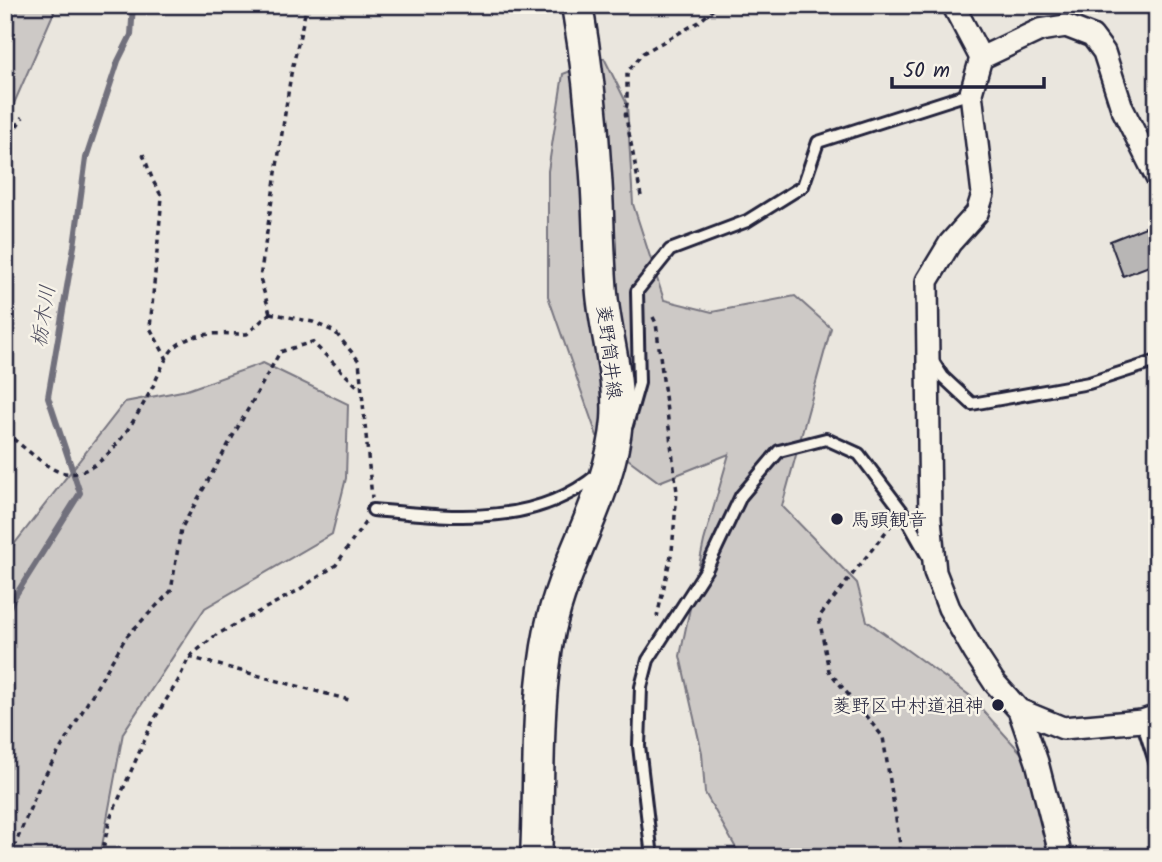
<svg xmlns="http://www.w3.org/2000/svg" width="1162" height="862" font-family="Kalam,'Klee One',sans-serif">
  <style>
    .green { fill: #cdc9c6; stroke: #787680; stroke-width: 2 }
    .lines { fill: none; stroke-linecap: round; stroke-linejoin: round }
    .stream { stroke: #716f7b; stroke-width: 6 }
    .building { fill: #b8b6b5; stroke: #22223b; stroke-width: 2 }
    .lane-casing { stroke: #22223b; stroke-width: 16 }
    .street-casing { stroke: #22223b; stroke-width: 26 }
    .secondary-casing { stroke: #22223b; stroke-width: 35 }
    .path { stroke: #22223b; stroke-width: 3.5; stroke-dasharray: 5 5; stroke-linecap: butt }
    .lane { stroke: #f7f3e8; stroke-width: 10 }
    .street { stroke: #f7f3e8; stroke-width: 21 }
    .secondary { stroke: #f7f3e8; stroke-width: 30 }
    .poi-dot { fill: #22223b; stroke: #f7f3e8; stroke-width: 2.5 }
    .labels { text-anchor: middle; stroke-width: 5; stroke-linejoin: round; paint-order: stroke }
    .street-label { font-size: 19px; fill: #22223b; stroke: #f7f3e8 }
    .poi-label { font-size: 19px; fill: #22223b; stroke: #f7f3e8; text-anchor: start }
    .water-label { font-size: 21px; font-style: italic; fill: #504f60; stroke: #f7f3e8 }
  </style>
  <rect width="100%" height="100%" fill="#eae6de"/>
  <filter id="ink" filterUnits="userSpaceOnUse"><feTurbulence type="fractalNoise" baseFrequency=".0143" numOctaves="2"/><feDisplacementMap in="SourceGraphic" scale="14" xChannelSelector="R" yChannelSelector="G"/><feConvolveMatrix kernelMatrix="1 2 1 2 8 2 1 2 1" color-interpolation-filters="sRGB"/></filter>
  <g filter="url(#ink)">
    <!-- green -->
    <path class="green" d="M5 5H57L5 124Z
      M604 58 627 104 633 204 664 300 712 312 795 296 831 328 782 506 857 583 867 621 969 695 1041 775 1051 857H741L705 793 702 753 680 656 704 541 729 454 659 482 597 436 548 296V171L563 74Z
      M263 363 348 404 346 478 332 534 205 608 123 733 100 857H5V556L125 402 187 390Z"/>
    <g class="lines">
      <!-- stream -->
      <path class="stream" d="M5 616 12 601 80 493 48 397 74 246 86 158 118 61 131 35 133 5"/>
    </g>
    <!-- building -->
    <path class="building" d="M1153 224 1157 233V263L1123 276 1110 241Z"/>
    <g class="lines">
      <!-- lane casing -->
      <g class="lane-casing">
        <path id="lane" d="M932 360 943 377 972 404 1089 383 1157 361
          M627 425 639 383 637 291 670 250 747 221 803 186 818 142 971 93
          M373 510C450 517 534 528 598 474
          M1142 721 1157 768
          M652 857 639 746 641 687 648 660 706 570 741 496 779 451 826 439 859 454 902 511 928 557"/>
      </g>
      <!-- street casing -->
      <g class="street-casing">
        <path id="street" d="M953 5 981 58 971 93 983 194 977 213 950 243 927 281 930 519 935 572 949 608 975 653 994 682 1019 710 1037 762 1061 857
          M981 58 1040 30 1066 26 1092 36 1104 52 1122 108 1157 178
          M1019 710 1063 728 1142 721 1157 716"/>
      </g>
      <!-- secondary casing -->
      <g class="secondary-casing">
        <path id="secondary" d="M536 857C540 782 535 704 550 630 565 557 611 495 617 420 620 377 606 337 602 294 598 251 599 206 595 163 592 110 586 57 577 5"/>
      </g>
      <!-- path -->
      <path class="path" d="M5 143 23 117
        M143 154 153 181 162 197 150 328 167 359
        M641 196 625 112 627 104V72L643 53 699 22 718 5
        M270 313 313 322 335 332 359 361 372 498
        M270 313 260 278 291 74 307 5
        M653 317 656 323 677 492 672 551 657 617
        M5 433C21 444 36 459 53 469 96 492 135 420 151 390 157 379 166 354 175 347 195 330 223 334 247 334L270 313
        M892 524 819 617 829 671 883 737 900 844 897 857
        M189 657 353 701
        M10 857 41 782 126 637 171 591 181 529 280 352 312 342 360 389
        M104 857V844L110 819 153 721 178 681 189 657 216 635 297 591 336 565 366 521"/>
      <!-- lane -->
      <use href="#lane" class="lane"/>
      <!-- street -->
      <use href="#street" class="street"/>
      <!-- secondary -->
      <use href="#secondary" class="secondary"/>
    </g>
  </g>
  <!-- markers -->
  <g class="poi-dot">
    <circle cx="837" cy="519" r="7"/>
    <circle cx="998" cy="705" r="7"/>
  </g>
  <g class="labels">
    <!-- street labels -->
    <g class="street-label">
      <text transform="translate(610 352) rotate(83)" y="7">菱野筒井線</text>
    </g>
    <!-- poi labels -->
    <g class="poi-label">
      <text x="851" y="526">馬頭観音</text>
      <text x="984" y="712" text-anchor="end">菱野区中村道祖神</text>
    </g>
    <!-- water labels -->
    <g class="water-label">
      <text transform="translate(43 316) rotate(-81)" y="7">栃木川</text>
    </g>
  </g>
  <!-- margin -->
  <rect width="1162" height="862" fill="none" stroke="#f7f3e8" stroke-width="28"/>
  <rect x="14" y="14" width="1134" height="834" fill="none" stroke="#22223b" stroke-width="2.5" filter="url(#ink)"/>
  <!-- scale -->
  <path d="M892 77v10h152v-10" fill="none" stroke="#22223b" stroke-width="3.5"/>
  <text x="903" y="77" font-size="21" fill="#22223b" stroke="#f7f3e8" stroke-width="5" paint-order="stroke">50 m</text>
</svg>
